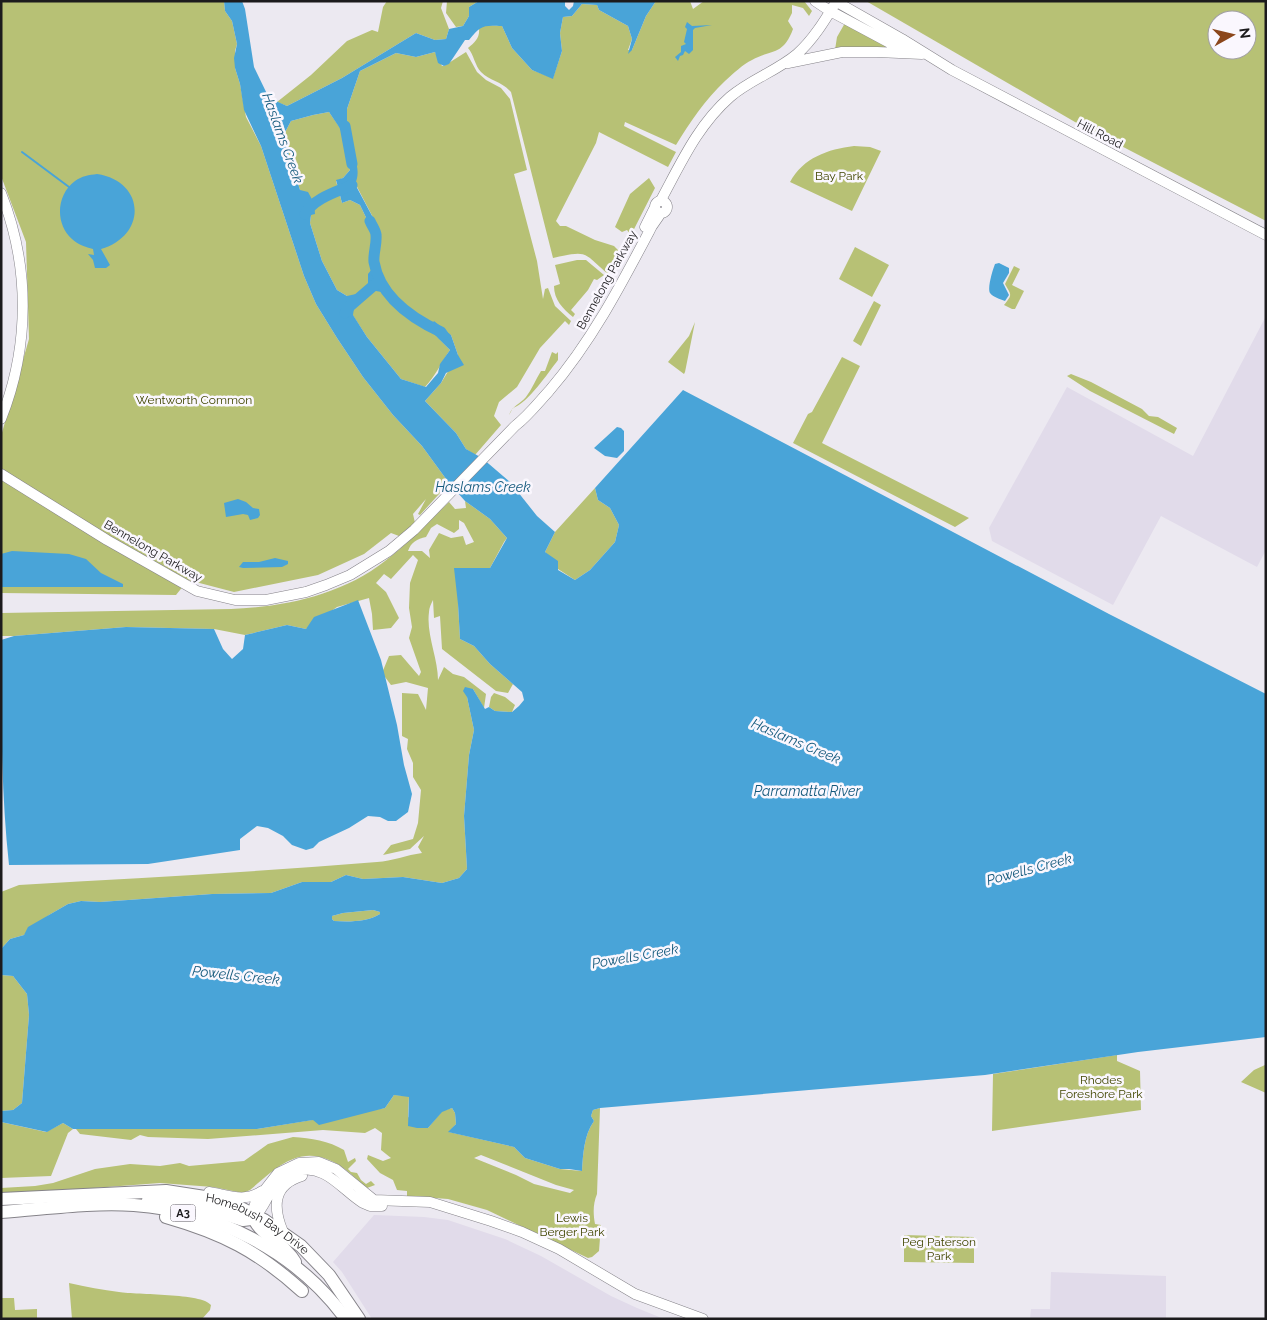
<svg xmlns="http://www.w3.org/2000/svg" width="1267" height="1320" font-family="Raleway,sans-serif">
  <style>
    .built { fill: #e1dbea }
    .green { fill: #b7c175; fill-rule: evenodd }
    .water { fill: #49a4d8; fill-rule: evenodd }
    .lines { fill: none; stroke-linecap: round; stroke-linejoin: round }
    .stream { stroke: #49a4d8; stroke-width: 2 }
    .river { stroke: #49a4d8; stroke-width: 11 }
    .secondary-casing { stroke: #858389; stroke-width: 11 }
    .highway-casing { stroke: #858389; stroke-width: 14 }
    .secondary { stroke: #fff; stroke-width: 10 }
    .highway { stroke: #fff; stroke-width: 12 }
    .labels { text-anchor: middle; stroke-width: 5; stroke-linejoin: round; paint-order: stroke }
    .shield { fill: #faf7fe; stroke: #5f5d60; stroke-width: 1 }
    .shield-label { font-size: 11px; font-weight: bold; fill: #1c1b1d }
    .street-label { font-size: 12px; fill: #1c1b1d; stroke: #faf7fe }
    .park-label { font-size: 12px; fill: #414600; stroke: #faf7fe }
    .water-label { font-size: 14px; font-style: italic; fill: #14597c; stroke: #faf7fe }
  </style>
  <rect width="100%" height="100%" fill="#ece9f1"/>
  <!-- built -->
  <path class="built" d="M1266 316V550L1257 567 1161 516 1113 605 992 541 989 528 1067 387 1193 456Z
    M374 1215 424 1217 448 1220 505 1239 541 1256 611 1296 637 1308 664 1319H372L342 1272 333 1262Z
    M1051 1272 1166 1276V1319H1030L1031 1309H1050Z"/>
  <!-- green -->
  <path class="green" d="M1 1H224L225 11 232 21 237 44 235 51V68L240 84 246 117 261 146 304 276 316 304 337 338 363 377 393 415 422 446 449 483 420 515 418 514 426 499 413 514 415 523 399 536 391 533 364 554 318 575 234 592 188 580 176 595 1 593V436L29 339 26 242 1 176Z
    M387 1H443L441 8 449 29 446 39 435 40 416 33 342 78 287 106 277 102 311 75 347 41 372 30 378 32 383 7Z
    M447 1H479L469 7V16L463 26 456 27 446 13Z
    M656 1H690L693 9 704 1H804L812 11 809 16 803 8 792 5V13L788 21 793 29C783 56 772 49 752 60 743 64 733 74 725 81 705 100 690 122 676 145L625 122 624 126 676 152 668 167 599 132 596 143 556 221 560 226H566L595 240 614 246 623 255 615 271 608 274C582 252 589 250 553 258L511 92C501 81 490 81 481 72 475 66 474 55 468 48 475 42 480 38 479 28L485 25 502 26 512 48 532 70 553 78 562 51 560 33 563 17 572 16 582 4 597 5 599 10 628 26 632 39 628 50H632L646 16Z
    M866 1H1266V221L1075 122ZM1217 20H1247V50H1217Z
    M845 23 887 46V48L835 50 837 37Z
    M435 52 442 66H444L466 52 477 72 486 80 501 88 510 99 527 170 514 174 537 261 543 299 545 289 548 288 555 306 571 321 569 325 565 321 540 348 517 387 499 402 494 416 501 425 475 455 466 449 456 433 425 401 441 383 458 355 451 335 429 328 450 350C441 363 436 375 425 387L401 379 367 337 352 314 347 296 337 290 322 261 310 223 311 215 300 190 283 136 291 121 313 115 329 112 347 138V109L360 71 396 53 416 57ZM347 149 355 183 378 227 373 232 360 205 350 200 342 203 336 181 343 178 350 170Z
    M854 146 870 147 881 151 852 211 790 182C803 158 828 149 854 146Z
    M649 178 655 188 631 235 627 230 622 232 615 227 630 194Z
    M855 247 889 265 872 297 839 279Z
    M577 260H586L604 275 597 280 594 279 588 290 571 310 575 314 573 317C563 309 554 300 554 286L560 284 555 265Z
    M1014 266 1020 269 1012 285 1024 291 1015 309H1012L1004 305C1013 294 1011 295 1005 284Z
    M874 301 881 305 861 346 853 341Z
    M695 322 685 372 684 374 668 362 689 336Z
    M552 352 556 354 558 352V360C548 373 528 403 513 408L509 415C512 406 520 404 526 397 532 389 536 379 541 371H545Z
    M842 357 860 366 822 443 969 518 955 527 793 443 808 414 812 412Z
    M1071 374 1091 382 1142 409 1149 416 1158 417 1177 428 1174 434 1090 391 1067 376Z
    M595 488 598 500 610 508 619 525 615 542 590 570 575 580 558 569 545 552 555 532Z
    M465 501 490 519 507 538 504 542 490 568 458 604 460 639 474 646 490 664 513 684 508 693 496 691 442 649 440 616 434 618 433 600C431 604 429 608 429 612 426 634 438 658 438 680L444 667 453 674 464 677 486 694 484 708 473 689 467 697 474 730 469 755 464 816 467 869 459 878 442 883 403 877 363 879 346 875 331 882H302L271 893 212 894 100 902 81 901 68 904 49 915 24 935 10 939 1 949V892L19 885C139 878 258 872 377 862 392 861 407 855 422 853L418 847 424 836 410 849 383 855 391 845 413 839 418 823 421 790 413 777V763L407 749 408 739 402 736V693L418 694 426 710 428 688 406 682 391 685 382 673 389 656 401 655 419 676 421 672 409 638 412 627 409 608 410 583 418 560 413 555 391 579 384 574 376 583 386 592 399 618 391 628 373 630 372 614 369 598 337 607 306 629 287 625 245 635 214 629 126 627 14 636H1V613L231 609C284 607 342 595 385 561 408 544 428 522 449 502L455 509 466 508ZM459 520 464 523 474 542 466 545 463 536 451 538 439 533 429 550 430 558 422 551H408C411 542 417 539 426 537L431 528 437 524 454 533 459 529Z
    M494 693 505 697 515 705 512 712 495 711 489 707 491 697Z
    M373 910 380 912V914C367 922 349 922 334 921L332 919V916L343 913Z
    M1 975 13 976 27 994 29 1015 22 1103 13 1110 1 1111Z
    M1117 1055V1061L1140 1071 1141 1110 992 1131 993 1074Z
    M1265 1065 1266 1093 1241 1082 1254 1070Z
    M394 1095 409 1096 408 1117 428 1128 442 1111 452 1108 455 1113 456 1124 449 1132 514 1147 525 1158 560 1169 582 1171C583 1154 584 1135 594 1121L591 1116 593 1110 600 1108 597 1194C593 1204 593 1213 595 1224L601 1225 599 1251 592 1257 588 1258 487 1210 448 1199 407 1196V1191L397 1190 393 1180 380 1173 367 1159 368 1155 383 1161 391 1158 381 1150 382 1133 375 1128 365 1133 323 1130 208 1139 148 1137 140 1135 131 1140 80 1134 76 1129H257L385 1108ZM481 1155 556 1185 574 1190 570 1193 534 1184 516 1175 474 1158Z
    M1 1122 46 1132 63 1123 73 1129 68 1133 51 1176 1 1178Z
    M293 1137C311 1138 329 1141 344 1150L348 1162 355 1158 356 1161 348 1169 351 1172 357 1173 361 1180 366 1184 371 1181 375 1185 367 1188C356 1179 343 1165 329 1160 296 1146 274 1170 250 1190L243 1193 213 1187 160 1183 1 1195V1188L35 1186 53 1183 95 1169 130 1164 160 1166 180 1163 189 1166 244 1161 268 1144Z
    M904 1235 974 1237V1263L904 1262Z
    M69 1283C86 1287 103 1290 119 1292 137 1295 202 1293 211 1305L210 1310 202 1319H72Z
    M1 1298H14L15 1310 37 1309V1318L1 1319Z"/>
  <!-- water -->
  <path class="water" d="M224 1H242L245 9 254 67 269 98 287 106 342 78 416 33 435 40 446 39 449 29 463 26 469 16V7L479 1H565V6L569 10 573 6 574 1H656L646 16 632 50 628 54 632 39 628 26 599 10 597 5 582 4 572 16 563 17 560 33 562 51 553 79 532 70 512 48 502 26C483 25 481 25 469 40H465L449 64 444 66 438 63 435 52 416 57 396 53 360 71 347 109V139L329 112 313 115 291 121 283 136 300 190 308 192 314 203 315 214 311 215 310 223 322 261 337 290 347 296 356 294 353 315 367 337 401 379 426 387 438 373 440 364 450 350 429 329 434 321 451 335 458 355 464 365 446 373 441 383 425 401 456 433 466 449 482 458 510 482 537 516 555 532 545 552 558 561V570L575 580 590 570 615 542 619 525 610 508 598 500 595 488 683 390 1109 614 1266 694V1037L1138 1052 985 1075 600 1108 593 1110 591 1116 594 1121C584 1135 583 1154 582 1171L569 1169H560L525 1158 514 1147 448 1132 456 1124 455 1113 452 1108 442 1112 428 1128H417L408 1126 409 1097 394 1095 385 1108 319 1125 313 1120 257 1129H73L63 1123 47 1132 1 1122V1111L13 1110 22 1103 29 1015 27 994 13 976 1 975V949L10 939 24 935 28 927 68 904 81 901 100 902 212 894 271 893 302 882H331L346 875 363 879 403 877 442 883 459 878 467 869 464 816 469 755 474 730 467 697 463 691 465 687 473 689 485 709 489 707 495 711 512 712 519 706 524 700 522 692 490 664 474 646 460 639 458 604 454 568H490L507 538 490 519 465 501 449 483 422 446 393 415 363 377 337 338 316 304 304 276 261 146 244 110 240 84 235 68 234 58 237 44 232 21 225 11ZM373 910 380 912V914C367 922 349 922 334 921L332 919V916L343 913Z
    M687 22 692 26 712 25 695 28 693 30V50L689 54 685 51 683 55 680 56 678 61 675 57 681 52V46L686 44 684 42 687 29 685 27Z
    M347 148C356 157 361 171 355 184L378 227 376 234 373 232 360 205 350 200 342 203 336 180 343 178 350 170Z
    M97 174C145 181 148 235 101 249L110 265 106 268H95L93 260 88 254 94 255 93 249C86 247 78 245 72 239 55 224 56 195 75 181 82 176 89 175 97 174Z
    M999 263 1009 268V273L1003 283 1009 295 1005 301C1000 299 993 297 990 293 987 288 993 269 995 264Z
    M376 264 392 294 376 291 368 286V274Z
    M617 427 621 428 624 431V451L617 458 605 456 594 448Z
    M238 499 246 502 253 508 259 509 260 515 258 518 250 520 248 515 243 514 226 517 224 503Z
    M12 551 69 554 86 559 101 573 123 584V587H1V554Z
    M275 558 288 561V564L282 567 243 568 239 567 243 562H259Z
    M358 600 381 660 397 725 404 765 412 794 408 812 396 821H388L380 817 368 816 349 828 319 842 313 848 306 850 292 845 283 836 268 828 257 826 240 839V850L148 864 9 865C1 791 1 715 1 640L14 636 126 627 214 629 223 649 232 659 243 649 245 635 287 625 306 629 314 617Z"/>
  <g class="lines">
    <!-- stream -->
    <path class="stream" d="M22 152 69 187"/>
    <!-- river -->
    <path class="river" d="M345 126 352 164
      M305 214C314 198 336 192 352 185
      M370 221C372 226 376 231 376 235 377 244 373 254 374 262 380 297 411 318 441 332L443 335
      M345 313 350 306 380 280"/>
    <!-- secondary casing -->
    <g class="secondary-casing">
      <path id="secondary" d="M815 1 830 11 901 49 907 50
        M835 1 902 39 952 70 1266 235
        M788 63 842 52H877L922 54
        M1 193C30 266 30 346 1 419
        M661 200C681 163 698 125 730 97 751 79 777 71 797 54 813 40 825 20 836 2
        M655 207a6 6 0 1 1 12 0a6 6 0 1 1-12 0Z
        M645 227 654 209
        M1 474 107 540 197 591 235 600H266L306 592 326 585 350 575 389 551 414 530 515 426C528 416 538 403 549 391 592 341 622 283 652 226L661 213
        M209 1192C228 1195 245 1203 262 1191
        M252 1213 256 1201 278 1173 299 1163 319 1162 336 1169 374 1200 430 1202 491 1221 522 1232 559 1249 635 1294 703 1319
        M256 1215C265 1206 268 1193 277 1183 283 1177 289 1173 297 1171 325 1163 342 1190 363 1203L370 1206H382
        M283 1232C273 1208 272 1185 302 1176"/>
    </g>
    <!-- highway casing -->
    <g class="highway-casing">
      <g id="highway">
        <path id="s1" d="M1 1199 166 1191 211 1198 239 1207 264 1220 301 1246 329 1275 359 1319"/>
        <path d="M148 1200 174 1201 197 1205 243 1220 251 1219 256 1215"/>
        <path d="M1 1212C45 1209 90 1202 134 1205 217 1211 296 1251 346 1319"/>
        <path d="M252 1213C256 1234 284 1242 295 1262"/>
        <path d="M166 1217C222 1233 258 1251 302 1291"/>
      </g>
    </g>
    <!-- secondary -->
    <use href="#secondary" class="secondary"/>
    <!-- highway -->
    <use href="#highway" class="highway"/>
  </g>
  <g class="labels">
    <!-- shield labels -->
    <rect class="shield" x="170.5" y="1204.5" width="25" height="17" rx="4"/>
    <g class="shield-label">
      <text x="183" y="1217">A3</text>
    </g>
    <!-- street labels -->
    <g class="street-label">
      <text transform="translate(1100 134) rotate(27)" y="4">Hill Road</text>
      <text transform="translate(607 280) rotate(-61)" y="4">Bennelong Parkway</text>
      <text transform="translate(153 551) rotate(30)" y="4">Bennelong Parkway</text>
      <text dy="4" stroke="none"><textPath href="#s1" startOffset="264">Homebush Bay Drive</textPath></text>
    </g>
    <!-- park labels -->
    <g class="park-label">
      <text x="839" y="180">Bay Park</text>
      <text x="194" y="404">Wentworth Common</text>
      <text x="1101" y="1084">Rhodes<tspan x="1101" dy="14">Foreshore Park</tspan></text>
      <text x="572" y="1222">Lewis<tspan x="572" dy="14">Berger Park</tspan></text>
      <text x="939" y="1246">Peg Paterson<tspan x="939" dy="14">Park</tspan></text>
    </g>
    <!-- water labels -->
    <g class="water-label">
      <text transform="translate(283 138) rotate(70)" y="5">Haslams Creek</text>
      <text x="483" y="492">Haslams Creek</text>
      <text transform="translate(796 741) rotate(23)" y="5">Haslams Creek</text>
      <text x="807" y="796">Parramatta River</text>
      <text transform="translate(1029 869) rotate(-15)" y="5">Powells Creek</text>
      <text transform="translate(635 956) rotate(-10)" y="5">Powells Creek</text>
      <text transform="translate(236 975) rotate(6)" y="5">Powells Creek</text>
    </g>
  </g>
  <!-- border -->
  <rect width="1267" height="1320" fill="none" stroke="#1c1b1d" stroke-width="5"/>
  <!-- north arrow -->
  <g transform="translate(1232 35) rotate(82)"><circle r="24" fill="#faf7fe" stroke="#a19fa4"/>
  <path d="M0-4L9 19L0 12L-9 19Z" fill="#8b461b"/>
  <text y="-8" font-size="14" font-weight="bold" text-anchor="middle" fill="#1c1b1d">N</text>
  </g>
</svg>
